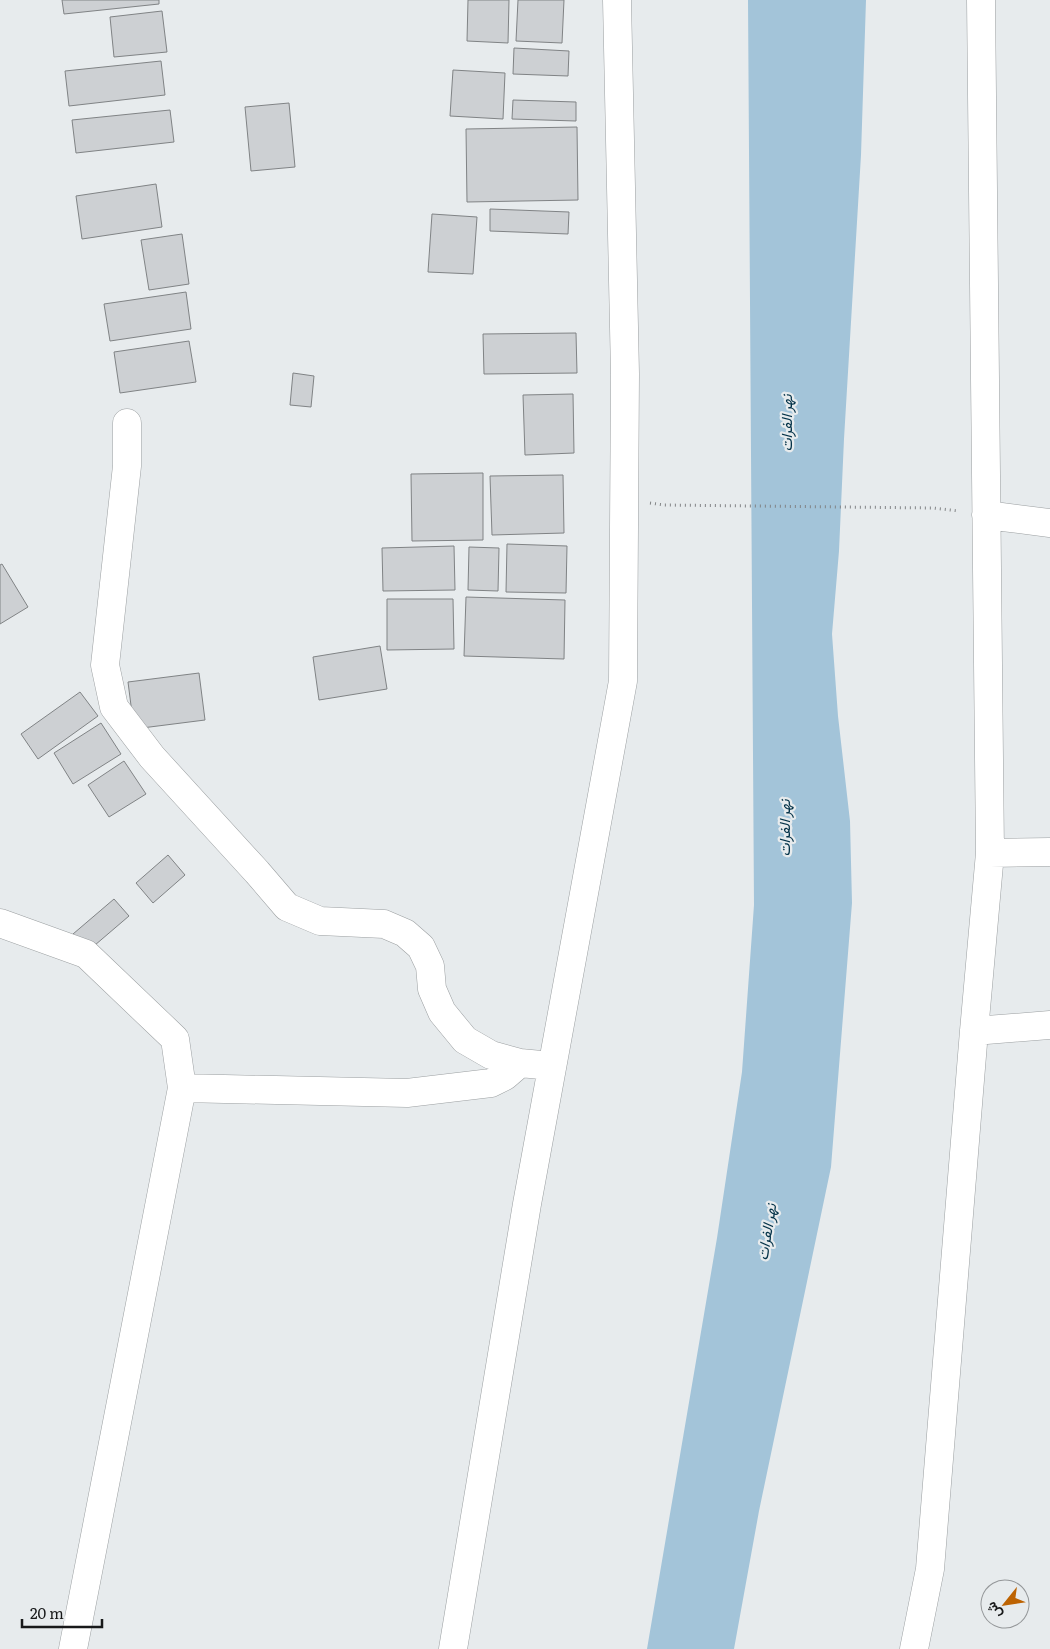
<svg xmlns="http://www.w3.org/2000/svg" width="1050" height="1649" font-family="Literata,Vazirmatn,serif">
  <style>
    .water { fill: #a3c4d9 }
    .building { fill: #cdd0d3; stroke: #808385 }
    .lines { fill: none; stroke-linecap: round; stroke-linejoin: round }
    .minor-casing { stroke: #9b9fa1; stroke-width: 29 }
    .path { stroke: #818385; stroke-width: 3; stroke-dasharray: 1 4; stroke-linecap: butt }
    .minor { stroke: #fff; stroke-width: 28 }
    .labels { text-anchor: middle; stroke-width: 4.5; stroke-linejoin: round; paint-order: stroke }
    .water-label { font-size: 15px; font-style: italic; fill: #033248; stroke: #e7ebed }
  </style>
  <rect width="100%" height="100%" fill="#e7ebed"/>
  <!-- water -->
  <path class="water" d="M748 0H866L861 155 844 439 839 551 832 634 838 716 850 821 852 903 831 1167 759 1511 734 1649H647L717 1238 742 1072 754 905Z"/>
  <!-- building -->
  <path class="building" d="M62 0H159V4L64 14Z
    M468 0H509L508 43 467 41Z
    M518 0H564L562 43 516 41Z
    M162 11 167 52 114 57 110 17Z
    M514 48 569 51 568 76 513 74Z
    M161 61 165 95 69 106 65 71Z
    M453 70 505 73 503 119 450 116Z
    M513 100 576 102V121L512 119Z
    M289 103 295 167 251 171 245 107Z
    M170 110 174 142 76 153 72 120Z
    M577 127 578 200 467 202 466 129Z
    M156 184 162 227 82 239 76 196Z
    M490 209 569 212 568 234 490 231Z
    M432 214 477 217 473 274 428 272Z
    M182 234 189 284 149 290 141 240Z
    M186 292 191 329 110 341 104 304Z
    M576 333 577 373 484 374 483 334Z
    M189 341 196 382 120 393 114 352Z
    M293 373 314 376 311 407 290 405Z
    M573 394 574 453 525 455 523 395Z
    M483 473V540L412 541 411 474Z
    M563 475 564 533 492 535 490 476Z
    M507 544 567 546 566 593 506 592Z
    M454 546 455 590 383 591 382 548Z
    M469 547 499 548 498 591 468 590Z
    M2 564 28 607 0 624V565Z
    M466 597 565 600 564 659 464 656Z
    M387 599H453L454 649 387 650Z
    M380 646 387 689 319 700 313 657Z
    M199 673 205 720 134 729 128 682Z
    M80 692 98 716 38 759 21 734Z
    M101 723 121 754 73 784 54 753Z
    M124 761 146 794 109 817 88 785Z
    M168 855 185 875 153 903 136 883Z
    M114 899 129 916 88 951 73 934Z"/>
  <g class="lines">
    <!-- minor casing -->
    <g class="minor-casing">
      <path id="minor" d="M127 423V466L105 665 114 707 152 757 257 872 287 907 320 921 384 924 405 933 421 947 430 966 432 989 442 1012 465 1040 491 1055 520 1063 552 1066
        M986 515 1050 523
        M990 853 1050 852
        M0 923 86 954 175 1039 182 1088 73 1649
        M974 1031 1050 1025
        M182 1088 407 1093 491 1083 505 1076 520 1063
        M453 1649 527 1204 623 681 625 374 617 0
        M914 1649 930 1569 974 1031 990 853 981 0"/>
    </g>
    <!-- path -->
    <path class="path" d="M650 503 664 505 933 508 959 511"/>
    <!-- minor -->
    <use href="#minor" class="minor"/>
  </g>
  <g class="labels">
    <!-- water labels -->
    <g class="water-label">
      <text transform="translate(787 423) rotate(-90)" y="5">نهر الفرات</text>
      <text transform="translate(785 828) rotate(-90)" y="5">نهر الفرات</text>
      <text transform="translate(767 1232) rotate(-81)" y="5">نهر الفرات</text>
    </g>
  </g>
  <!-- north arrow -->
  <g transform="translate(1005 1604) rotate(240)"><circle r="24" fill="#e7ebed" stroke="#949799"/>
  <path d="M0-4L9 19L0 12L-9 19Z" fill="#bd6302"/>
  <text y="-8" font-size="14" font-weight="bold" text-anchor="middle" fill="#18191a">ش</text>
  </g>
  <!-- scale -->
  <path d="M22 1619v8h80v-8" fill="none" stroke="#18191a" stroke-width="2.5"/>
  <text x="30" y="1619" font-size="15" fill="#18191a" stroke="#e7ebed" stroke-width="4" paint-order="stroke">20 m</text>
</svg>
